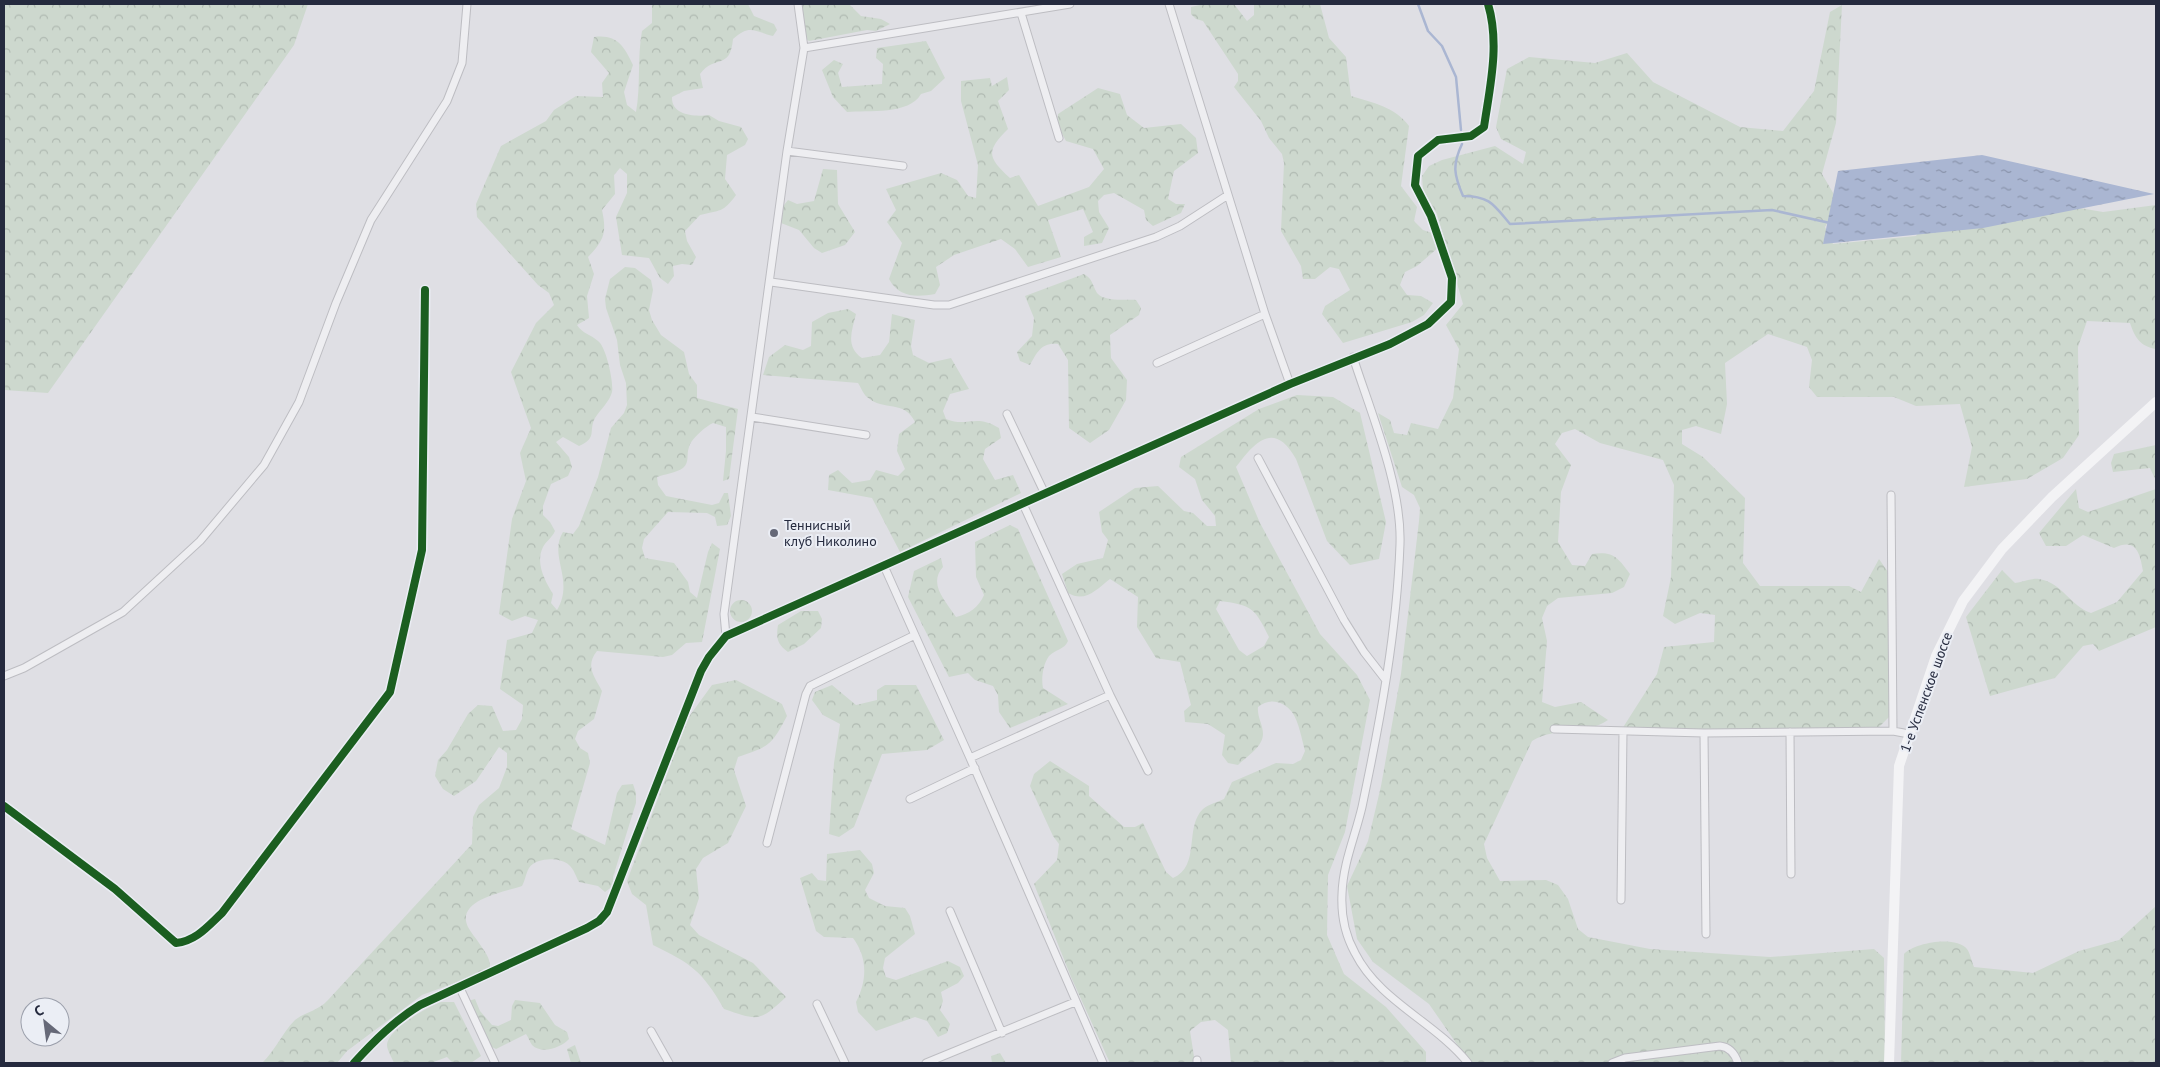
<svg xmlns="http://www.w3.org/2000/svg" width="2160" height="1067" font-family="'PT Sans',sans-serif">
  <style>
    .forest { fill: url(#forest-crowns); fill-rule: evenodd }
    .water { fill: url(#water-ripples) }
    .lines { fill: none; stroke-linecap: round; stroke-linejoin: round }
    .stream { stroke: #aab6d2; stroke-width: 2.5 }
    .street-casing { stroke: #bdbdc2; stroke-width: 9 }
    .street { stroke: #eeeef1; stroke-width: 7 }
    .secondary { stroke: #f3f3f5; stroke-width: 10 }
    .cycleway-casing { stroke: #ebeef5; stroke-width: 11 }
    .cycleway { stroke: #1b5e20; stroke-width: 8 }
    .poi-dot { fill: #666978; stroke: #ebeef5; stroke-width: 2 }
    .labels { text-anchor: middle; stroke-width: 4; stroke-linejoin: round; paint-order: stroke }
    .poi-label { font-size: 14px; fill: #252a3e; stroke: #ebeef5; text-anchor: start }
    .street-label { font-size: 14px; fill: #252a3e; stroke: #ebeef5 }
  </style>
  <defs>
    <pattern id="forest-crowns" width="20" height="18" patternUnits="userSpaceOnUse" patternTransform="scale(1.25)"><rect width="20" height="18" fill="#cdd8ce"/><path d="M2 6a3 3 0 1 1 6 0M12 15a3 3 0 1 1 6 0" fill="none" stroke="#b0bab2"/></pattern>
    <pattern id="water-ripples" width="26" height="14" patternUnits="userSpaceOnUse" patternTransform="scale(1.25)"><rect width="26" height="14" fill="#aab6d2"/><path d="M2 4q2-2 4 0t4 0M15 11q2-2 4 0t4 0" fill="none" stroke="#8a94ac"/></pattern>
  </defs>
  <rect width="100%" height="100%" fill="#dfdfe4"/>
  <!-- forest -->
  <path class="forest" d="M4 4H308L294 45 48 393 4 390Z
    M652 4H748L754 16 774 24 777 30 773 36C753 31 750 24 733 39 730 71 715 54 700 74L703 88 684 91 672 97C671 116 696 117 709 115L719 121 741 127 748 139 745 145 727 155 725 179 736 195C723 213 720 210 700 215L685 231 687 241 696 257 692 265 682 264 673 266 674 276 668 284 660 278 649 258 622 255 616 217 627 193V174L620 168 614 175 615 194 602 210C607 233 604 240 588 257L594 274 587 296 589 318 577 325C583 334 590 334 598 341 606 346 614 383 612 392 610 401 600 410 595 418 588 431 598 438 579 446L563 437 556 442 569 457 572 467 568 476 551 484 543 506V515L550 522 555 531C552 538 546 541 543 547 535 563 545 581 553 594L551 603 557 610C575 580 548 556 563 532L573 534 579 526 598 477 611 428 624 413 627 405 626 383 620 365 617 340 606 308 605 299 610 279 625 267 635 268 651 280 653 290 649 310 652 320 661 335 684 352 689 374 697 385V398L738 409 729 479 723 481 726 451V427L713 423C706 426 691 439 689 447 686 455 690 462 683 468 676 473 665 474 657 477L658 485 666 496 712 505 719 503 724 493H728L731 516 727 525 717 526 715 517 707 513 668 512 644 539 642 548 645 558 674 563 688 582 690 592 697 598 708 552 712 543 720 549 702 642 686 643 672 655 663 657 597 651C585 666 594 676 602 691L594 719 578 731 575 739 580 748 588 753 590 763 571 829 605 845 617 793 622 785 633 784 636 793V803L613 877V886L605 892 598 886 579 882C576 877 574 869 569 865 560 857 537 857 529 868 526 873 525 881 522 886 504 892 455 900 468 927 471 933 476 938 479 943 485 952 490 957 490 967L482 973 422 995 347 1051 337 1063H262C275 1051 282 1033 295 1020 303 1013 318 1011 328 1000L472 844 473 817 479 805 499 788 507 767V753L499 747 476 781 454 796 443 789 435 776 438 760 447 750 468 714 478 705 492 706 503 731 516 730 522 719 523 705 500 689 507 640 532 633 538 620 525 616 512 621 499 614 512 519 526 481 520 453 531 428 511 372 536 323 554 305 549 293 538 285 477 217 476 204 501 146 546 121 554 110 576 96 603 97 602 83 609 73 591 52 594 37C617 34 624 46 633 65L624 92 627 105 636 112C641 85 637 58 642 31L652 23Z
    M796 4H849L861 16 881 19 890 24 876 31 867 30 809 41 802 36Z
    M1204 4H1234L1247 21 1254 15V4H1320L1329 38 1346 57 1351 96C1374 103 1395 107 1409 126L1401 186 1417 207 1414 221 1423 230 1435 234 1439 247 1417 266 1405 272 1400 285 1407 295 1421 296 1433 303 1424 315 1412 322 1343 343 1322 314 1325 306 1350 290 1339 269 1330 267 1315 279H1303L1301 266 1281 231 1284 163 1282 154 1269 138 1261 121 1234 87 1238 81V74L1203 21 1196 19 1191 14V7Z
    M1842 5 1836 123 1822 174 1839 203 1825 227 1833 244 1916 236 1931 214 2039 201 2103 212 2156 205V349C2140 346 2135 338 2130 323L2087 321 2078 347 2079 435 2063 458 2027 479 1964 487 1972 447 1960 404 1916 406 1894 397H1817L1809 387 1812 360 1807 347 1768 334 1725 363 1727 404 1721 434 1696 426 1682 430V444L1703 457 1745 498 1743 563 1760 586H1849L1861 592 1879 559 1888 572 1892 714 1878 728 1636 732 1622 729 1657 674 1664 647 1714 642 1715 615 1700 613 1675 624 1663 616 1671 577 1674 485 1663 460 1600 443 1575 429 1562 433 1555 444 1571 465 1561 492 1558 542 1572 565 1585 566 1592 554C1614 551 1618 558 1630 574L1624 587 1612 593 1558 598 1547 606 1542 618 1547 641 1542 702 1555 707 1581 702 1608 720C1584 736 1556 726 1532 741L1484 844 1487 858 1500 881 1546 880 1558 885 1568 899 1578 929 1588 937 1650 949 1770 957 1874 949 1884 958 1885 1063H1470L1429 1004 1373 962 1357 939 1347 886 1368 841 1381 786 1401 674 1419 521 1420 508 1414 495 1402 487 1378 413 1390 420 1394 433 1407 435 1411 423 1438 429 1453 398 1459 349 1446 325 1463 304 1437 214 1423 190 1422 176 1429 166 1442 160 1495 146 1523 164 1526 152 1501 139 1496 127 1507 69 1529 57 1595 63 1627 53 1653 82 1740 127 1783 131 1814 91 1830 12Z
    M926 41 945 78 931 91 921 94C909 115 869 110 847 112L833 97 822 70 834 60 843 64 838 73 842 87 882 84 883 64 876 58 877 48Z
    M1007 77 1009 90 998 101 1008 129C986 151 987 157 1010 178L1019 175 1038 206 1089 187 1104 169 1093 149 1066 141 1057 124 1058 114 1098 88 1120 94 1127 115 1144 128 1181 124 1196 138 1198 153 1174 171 1168 199 1176 204H1185L1181 213 1153 226 1146 220 1144 210 1114 193 1104 195 1098 201 1099 212 1109 228 1102 243 1084 246V237L1093 232 1083 209 1048 220 1061 257 1028 267 1015 249 1001 239 954 255 936 267 940 285 935 294C917 297 899 298 889 279L902 243 887 222 896 210 886 189 941 173 957 180 968 196 976 198 978 165 961 101V81L990 78 992 86Z
    M823 169 837 170 838 204 855 232 845 245 822 253 814 248 799 230 781 223 777 214 788 200 797 204 814 201Z
    M1084 274C1093 279 1092 285 1097 293 1104 302 1126 299 1136 300L1141 308 1139 315 1110 335 1111 358 1127 380 1126 400 1109 430 1090 443 1069 428 1068 360 1058 344C1042 342 1037 352 1030 365L1020 361 1017 352 1032 336 1034 318 1025 296Z
    M848 309 856 314C852 331 845 346 862 358L880 355 889 342 892 314 915 320 911 346 913 355 929 363 951 358 969 389 950 394 943 411 946 419C968 428 975 413 999 428L1001 438 985 449 983 459 995 480 1013 475 1021 493 900 552 872 498 828 490 829 475 838 470 852 483 870 480 876 470 898 476 905 469 897 451 899 434 915 422C904 399 884 412 867 397 863 394 861 387 858 383L763 375 769 357 785 345 803 350 811 346 812 322 828 313Z
    M1297 395 1333 397 1360 413 1386 522 1379 559 1350 565 1327 541 1296 459C1274 420 1255 442 1236 467L1260 523 1320 634 1357 675 1370 700 1345 832 1328 875 1327 935 1344 974 1386 1007 1426 1052V1063H1231L1228 1030 1215 1020 1201 1022 1190 1031 1195 1063H1110L1071 977 1034 884 1057 860 1059 844 1053 836 1030 786 1034 774 1050 761 1089 786V796L1124 827H1135L1143 823 1166 872 1173 878C1201 866 1184 827 1203 809 1209 804 1218 802 1224 799L1232 782 1276 763 1293 764 1301 760 1305 751C1302 740 1299 722 1292 712 1283 700 1268 698 1258 707 1257 717 1263 725 1263 734 1263 747 1246 757 1238 765L1228 763 1222 755 1225 735 1208 724 1185 722 1184 711 1191 705 1180 662 1156 658 1137 627 1138 597 1110 579C1096 590 1085 603 1068 593L1062 574 1077 564 1103 558 1108 540 1102 532 1099 512 1135 488 1158 486 1184 511 1193 513 1207 526H1216L1215 516 1202 500 1195 479 1179 467 1181 457 1259 409ZM1220 601C1253 605 1255 609 1269 637L1264 646 1247 656 1239 650 1216 609Z
    M2156 445V481L2150 468 2113 472 2111 463 2114 454Z
    M2076 489 2079 508 2088 512 2156 489V627L2099 651 2093 644 2083 646 2055 678 1990 696 1966 617 2002 570 2015 583C2022 582 2032 578 2039 579 2063 583 2070 606 2091 613L2117 602 2143 571C2140 553 2136 537 2114 548L2083 535 2066 546H2046L2039 533Z
    M1010 525 1018 529 1068 641C1064 650 1056 649 1049 656 1043 664 1041 679 1043 688L1068 704 1010 728 999 712 998 695 993 686 975 680 968 673 949 677 908 597 914 571 941 558 943 567C928 584 945 600 956 617 969 614 979 607 984 595L976 577 975 542Z
    M730 611a11 11 0 1 1 22 0a11 11 0 1 1-22 0Z
    M801 611H818L822 619 821 628 804 644 788 652C777 644 776 638 778 625Z
    M736 680 782 704 787 716C771 746 770 746 738 757L734 770 746 806 728 843 703 858 696 869 699 898 690 925 699 935 753 963 786 997C759 1022 759 1021 724 1009 702 971 692 964 653 945L646 905 632 894 627 881 688 718 712 685Z
    M832 685 856 705 877 700V690L885 685H916L944 740 927 750 882 754 854 827 839 837 829 834 834 763 840 724 823 715 812 700 815 692Z
    M860 850 872 864 874 873 865 890 869 898 885 906 905 908 910 916 915 934 885 958 883 968 886 977 896 980 948 961 960 967 964 976 958 983 941 992 943 1001 940 1010 950 1024 947 1033 938 1037 927 1021 915 1017 876 1031 858 1012 856 1002C867 981 868 958 853 938L824 937 816 931 800 878 812 873 818 880 826 881 827 854Z
    M2156 906V1063H1901L1904 954C1914 943 1955 935 1967 949 1970 953 1972 962 1974 967L2033 973 2079 951 2119 940Z
    M475 999 480 1011 492 1025 498 1026 511 1020 512 1006 515 1000 540 1003 555 1025 567 1032 569 1039C562 1047 542 1055 532 1045 530 1042 528 1037 526 1034L496 1049 484 1043 468 1001Z
    M441 1002H454L481 1056 471 1063H453L447 1057 431 1063H394C392 1058 387 1050 387 1045 388 1029 427 1007 441 1002Z
    M575 1045 581 1063H571L567 1049Z
    M1000 1053 1006 1063H992L991 1056Z"/>
  <!-- water -->
  <path class="water" d="M1982 155 2154 194 1983 228 1823 244 1838 171Z"/>
  <g class="lines">
    <!-- stream -->
    <path class="stream" d="M1418 4 1428 31 1442 46 1456 77 1461 130
      M1462 144C1452 165 1454 175 1463 196 1490 196 1494 205 1510 224L1772 210 1830 223"/>
    <!-- street casing -->
    <g class="street-casing">
      <path id="street" d="M798 4 804 48 1070 4
        M1169 4 1265 314 1290 384
        M1021 13 1059 138
        M804 48 787 151 903 166
        M771 282 934 305H949L1156 237 1180 226 1228 195
        M1353 357C1371 413 1402 486 1400 544 1397 631 1380 722 1362 807 1355 837 1343 863 1342 894 1341 914 1345 935 1355 953 1379 1001 1435 1022 1468 1063
        M1157 363 1265 314
        M1007 414 1045 494
        M752 417 866 435
        M1258 458 1344 620 1364 652 1385 679
        M1891 495 1893 731 1909 734
        M1023 504 1110 695 1148 771
        M884 566 970 758 1103 1063
        M726 636 724 614 787 151
        M4 676 24 668 123 612 200 541 264 465 299 402 336 303 371 220 447 101 462 63 467 4
        M1554 729 1704 733 1893 731
        M1790 732 1791 874
        M1704 733 1706 934
        M970 758 1110 695
        M910 799 975 768
        M4 806 115 889 176 943C196 941 208 926 222 913L390 692 422 550 425 290
        M767 843 806 694 810 686 915 635
        M1621 900 1623 732
        M950 911 1002 1033
        M459 986 495 1063
        M817 1004 845 1063
        M651 1031 669 1063
        M354 1063C374 1041 394 1021 420 1005L587 928 599 921 607 912 701 671 709 657 726 636 1290 384 1390 344 1428 324 1451 302 1452 278 1431 216 1415 185 1418 156 1438 140 1471 136 1484 127C1490 86 1500 44 1488 4
        M926 1063 1075 1002
        M1197 1063V1060
        M1612 1063 1625 1058 1720 1046C1730 1047 1735 1054 1738 1063"/>
    </g>
    <!-- street -->
    <use href="#street" class="street"/>
    <!-- secondary -->
    <path class="secondary" d="M1889 1063 1899 766 1936 656 1963 601 2002 549 2052 497 2156 402"/>
    <!-- cycleway casing -->
    <g class="cycleway-casing">
      <path id="cycleway" d="M4 806 115 889 176 943C196 941 208 926 222 913L390 692 422 550 425 290
        M354 1063C374 1041 394 1021 420 1005L587 928 599 921 607 912 701 671 709 657 726 636 1290 384 1390 344 1428 324 1451 302 1452 278 1431 216 1415 185 1418 156 1438 140 1471 136 1484 127C1490 86 1500 44 1488 4"/>
    </g>
    <!-- cycleway -->
    <use href="#cycleway" class="cycleway"/>
  </g>
  <!-- markers -->
  <circle class="poi-dot" cx="774" cy="533" r="5"/>
  <g class="labels">
    <!-- poi labels -->
    <g class="poi-label">
      <text x="784" y="530">Теннисный<tspan x="784" dy="16">клуб Николино</tspan></text>
    </g>
    <!-- street labels -->
    <g class="street-label">
      <text transform="translate(1926 692) rotate(-70)" y="5">1-е Успенское шоссе</text>
    </g>
  </g>
  <!-- border -->
  <rect width="2160" height="1067" fill="none" stroke="#252a3e" stroke-width="10"/>
  <!-- north arrow -->
  <g transform="translate(45 1022) rotate(331)"><circle r="24" fill="#ebeef5" stroke="#9ca0ac"/>
  <path d="M0-4L9 19L0 12L-9 19Z" fill="#666978"/>
  <text y="-8" font-size="14" font-weight="bold" text-anchor="middle" fill="#252a3e">С</text>
  </g>
</svg>
